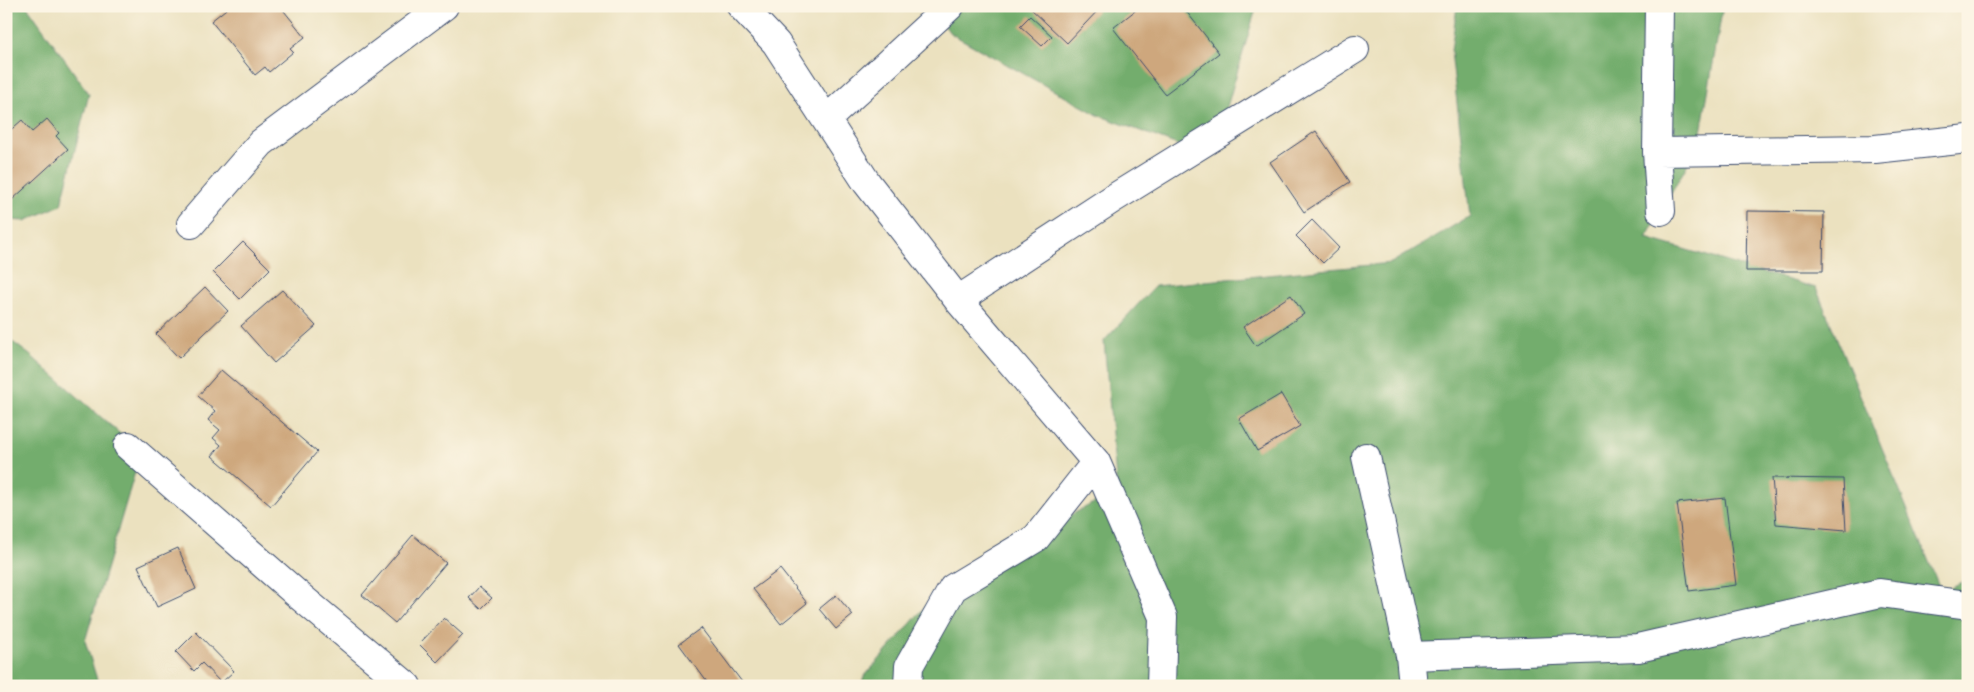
<svg xmlns="http://www.w3.org/2000/svg" width="1974" height="692" font-family="Delius,sans-serif">
  <style>
    .forest { fill: #73ad6d; stroke: #476e66 }
    .building { fill: #cea77d }
    .lines { fill: none; stroke-linecap: round; stroke-linejoin: round }
    .minor-casing { stroke: #3a4a6d; stroke-width: 30 }
    .minor { stroke: #fff; stroke-width: 28 }
  </style>
  <rect width="100%" height="100%" fill="#fcf5e5"/>
  <filter id="ink" filterUnits="userSpaceOnUse"><feTurbulence type="fractalNoise" baseFrequency=".02" numOctaves="2"/><feDisplacementMap in="SourceGraphic" scale="10" xChannelSelector="R" yChannelSelector="G"/><feConvolveMatrix kernelMatrix="1 2 1 2 8 2 1 2 1" color-interpolation-filters="sRGB"/></filter>
  <filter id="wash" filterUnits="userSpaceOnUse"><feTurbulence type="fractalNoise" baseFrequency=".0096" numOctaves="4" result="noise"/><feDisplacementMap in="SourceGraphic" scale="20" xChannelSelector="R" yChannelSelector="G"/><feGaussianBlur stdDeviation="1.12" result="paint"/><feColorMatrix in="noise" values="0 0 0 0 0 0 0 0 0 0 0 0 0 0 0 0 0 1.4 0 .05"/><feComposite in="paint" operator="in"/></filter>
  <g filter="url(#wash)">
    <rect width="100%" height="100%" fill="#ebe1bf"/>
    <!-- forest -->
    <path class="forest" d="M6 6H27L89 94 61 205 25 221 6 220Z
      M930 6H1254L1255 12 1224 117 1183 147 1098 115 950 33Z
      M1457 6H1723L1699 144 1646 238 1816 288 1941 591 1968 580V686H861L864 677 951 577 1117 491 1104 341 1155 286 1391 263 1470 216 1451 51Z
      M6 337 30 355 141 452 85 641 99 686H6Z"/>
    <g id="blocks">
      <!-- building -->
      <path class="building" d="M230 6H280L305 37 290 49 293 52 269 72 265 67 255 75 211 21Z
        M1028 6H1102L1067 43Z
        M1141 6H1182L1219 53 1165 94 1113 28Z
        M1030 16 1052 36 1042 46 1020 26Z
        M47 119 59 133 56 136 68 149 12 200 6 194V134L22 120 32 132Z
        M1316 131 1350 182 1304 212 1270 162Z
        M1747 211 1824 212 1823 271H1746Z
        M1312 220 1339 248 1323 263 1296 236Z
        M243 242 270 269 240 299 213 272Z
        M205 287 228 311 179 358 156 334Z
        M282 290 316 326 274 363 241 326Z
        M1291 295 1304 314 1256 346 1243 327Z
        M221 370 317 452 271 506 212 456 221 445 213 438 220 430 208 420 215 411 198 396Z
        M1281 394 1300 426 1257 451 1239 419Z
        M1772 478 1843 479 1846 530 1776 524Z
        M1725 498 1736 585 1689 591 1677 503Z
        M413 535 446 563 395 623 362 595Z
        M178 548 196 589 157 607 138 566Z
        M780 569 807 603 781 624 753 589Z
        M479 587 492 598 481 609 469 598Z
        M836 595 853 615 836 629 819 609Z
        M444 618 463 635 437 662 419 644Z
        M701 628 745 686H710L679 644Z
        M196 632 234 671 221 683 202 663 194 671 176 652Z"/>
    </g>
  </g>
  <g filter="url(#ink)">
    <use href="#blocks" fill-opacity="0" stroke="#3a4a6d" stroke-width="1"/>
    <g class="lines">
      <!-- minor casing -->
      <g class="minor-casing">
        <path id="minor" d="M741 6 776 43 867 183 958 300 1096 462 1163 617 1161 686
          M1659 6 1657 152 1661 211
          M826 120 950 6
          M1657 152 1875 149 1968 139
          M191 224 261 143 444 6
          M958 300 1114 198 1355 49
          M128 446 296 593 407 686
          M1366 457 1410 656 1413 686
          M1410 656 1638 648 1880 593 1968 605
          M908 686 909 666 953 588 1036 538 1096 462"/>
      </g>
      <!-- minor -->
      <use href="#minor" class="minor"/>
    </g>
  </g>
  <!-- margin -->
  <rect width="1974" height="692" fill="none" stroke="#fcf5e5" stroke-width="25"/>
</svg>
